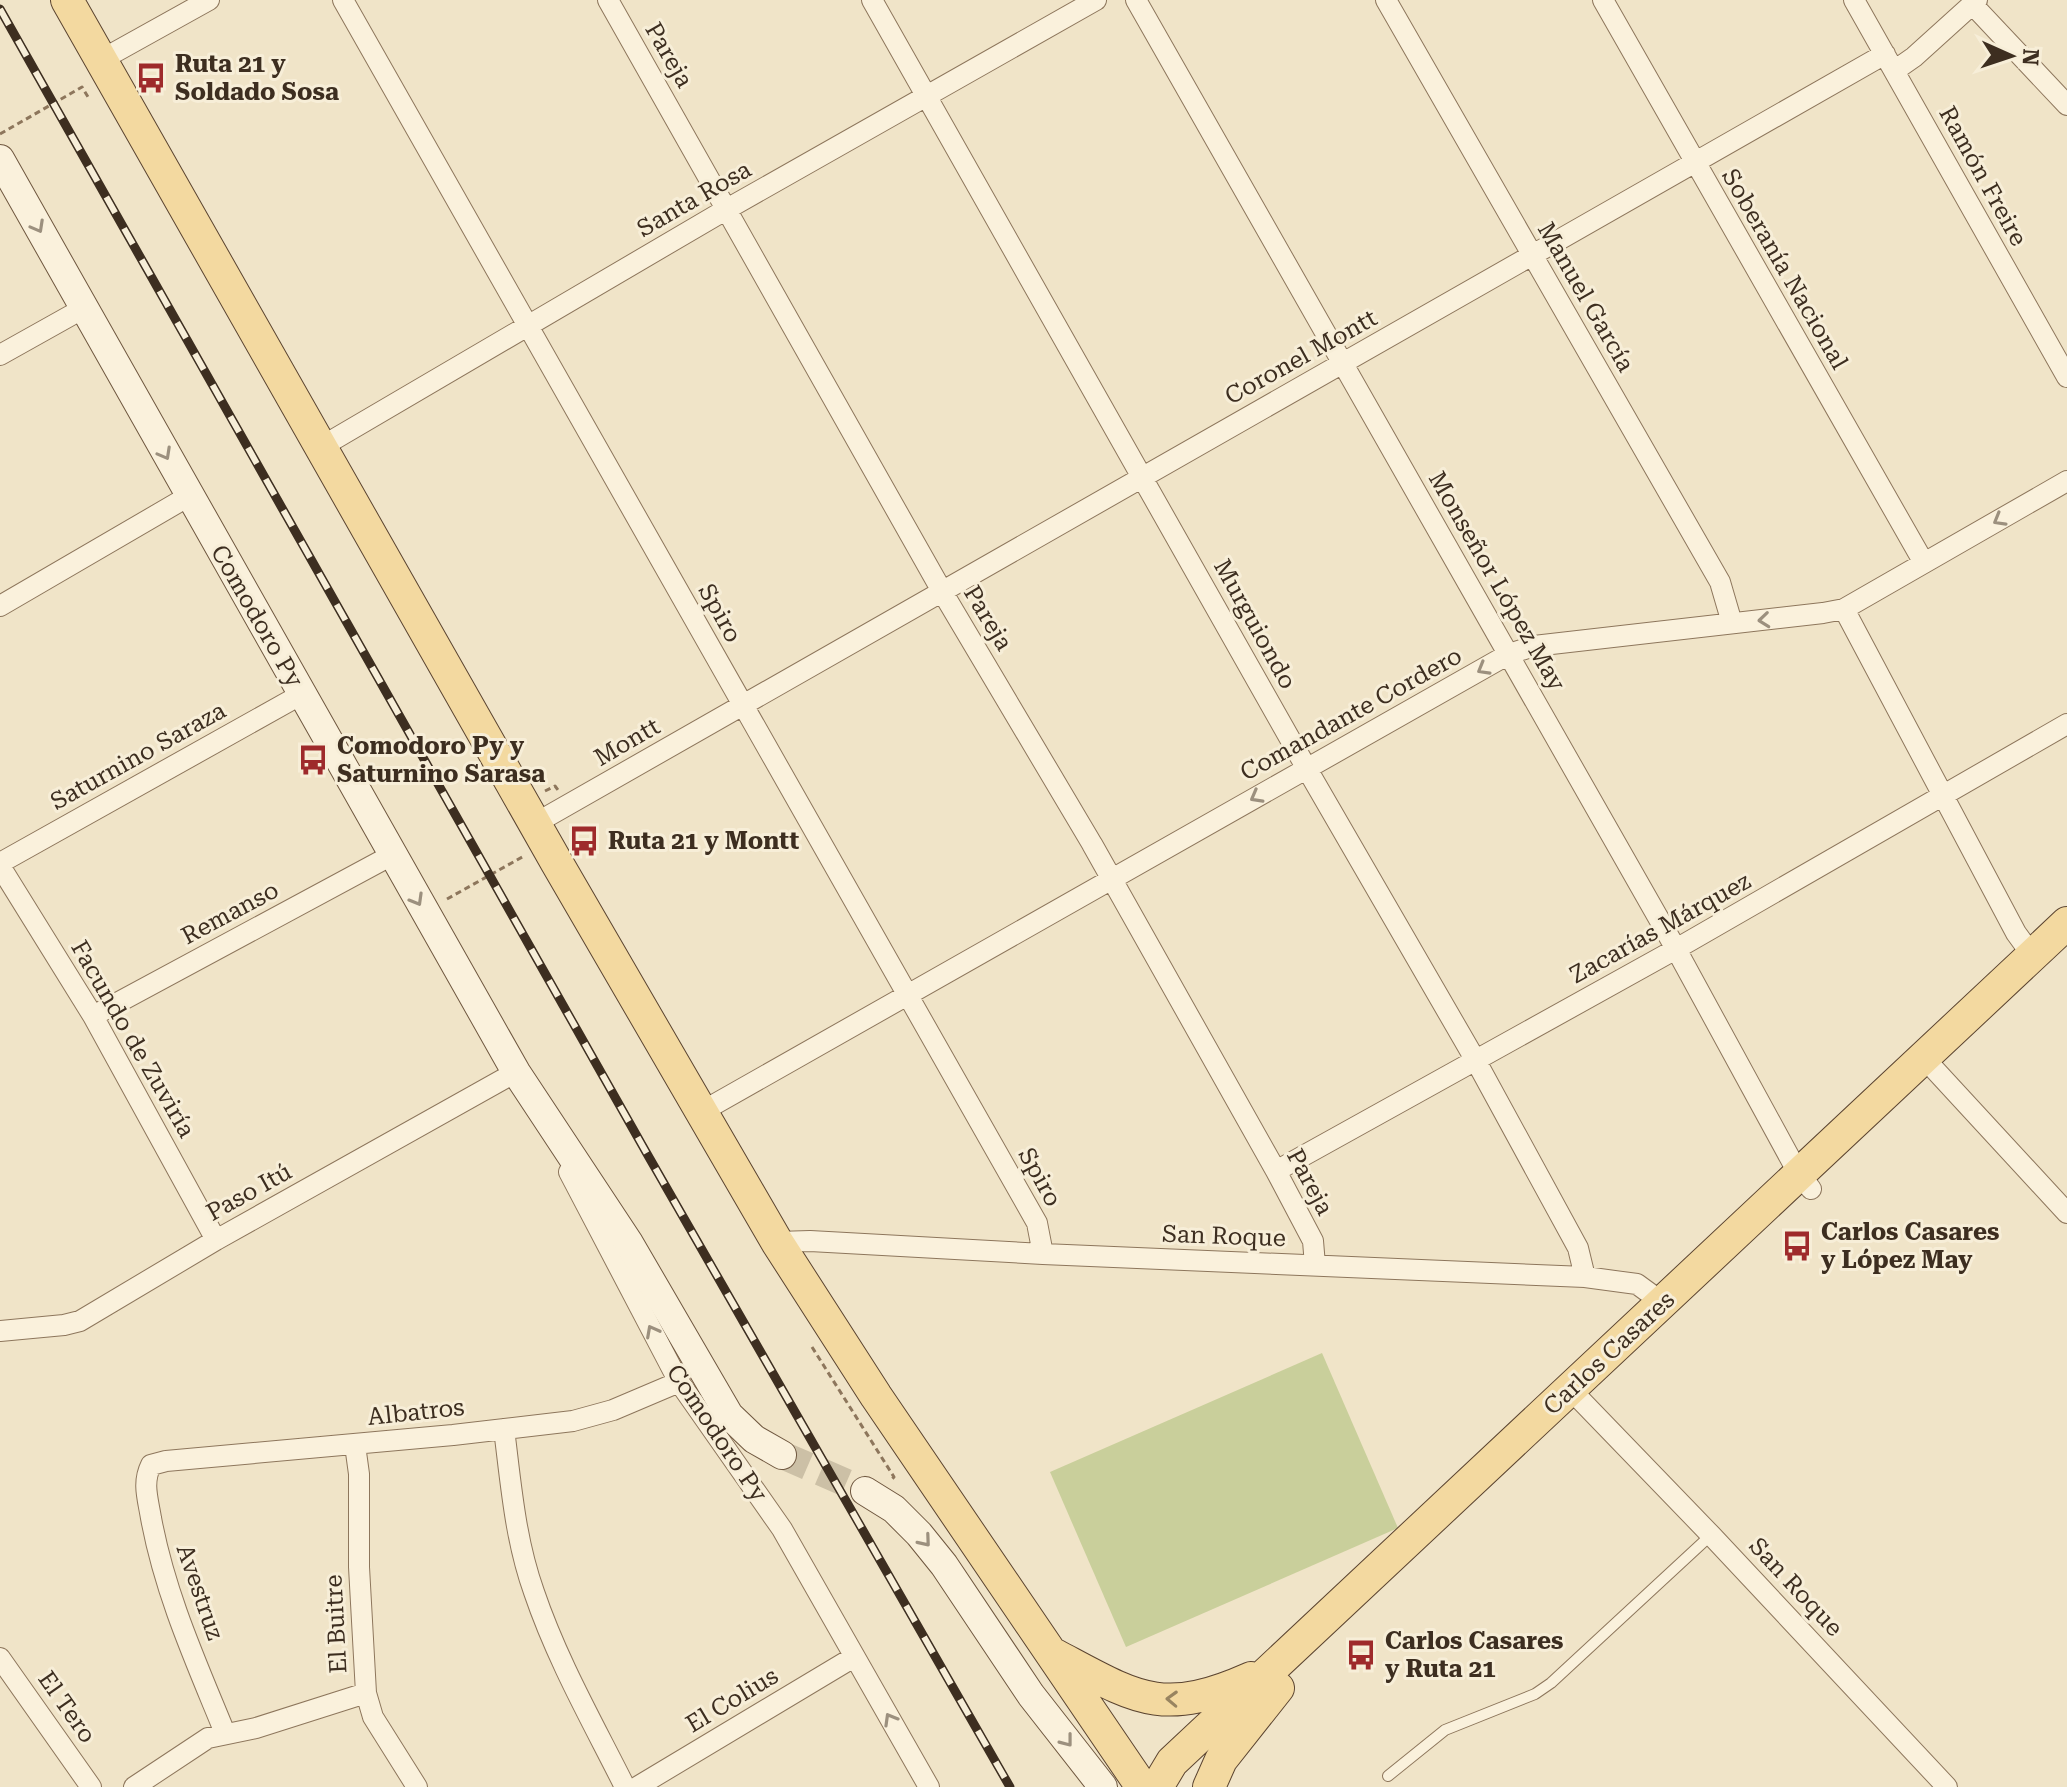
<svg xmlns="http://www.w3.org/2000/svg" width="2067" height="1787" font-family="'Roboto Serif',serif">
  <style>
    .green { fill: #c9cf9b }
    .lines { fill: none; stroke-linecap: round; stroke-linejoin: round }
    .secondary-tunnel { stroke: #ccc0a6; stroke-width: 28; stroke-dasharray: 28 14; stroke-linecap: butt }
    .service-casing { stroke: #8d765c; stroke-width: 12 }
    .minor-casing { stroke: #8d765c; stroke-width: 22 }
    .secondary-casing { stroke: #6f573f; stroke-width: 30 }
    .primary-casing { stroke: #5b4430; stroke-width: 34 }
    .path { stroke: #8d765c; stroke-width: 3; stroke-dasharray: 6 4; stroke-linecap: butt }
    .service { stroke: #faf1dc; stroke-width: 10 }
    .minor { stroke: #faf1dc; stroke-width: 20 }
    .secondary { stroke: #faf1dc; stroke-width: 28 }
    .primary { stroke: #f3d9a0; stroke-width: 32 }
    .rail-casing { stroke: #3d2e20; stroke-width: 9 }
    .rail { stroke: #f7eed8; stroke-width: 6; stroke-dasharray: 18; stroke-linecap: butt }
    .oneway { stroke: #9c907e }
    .oneway2 { stroke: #988460 }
    .labels { text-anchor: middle; stroke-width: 6; stroke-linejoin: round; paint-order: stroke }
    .street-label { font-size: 24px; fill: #3d2e20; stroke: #f7eed8 }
    .poi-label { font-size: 24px; font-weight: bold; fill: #3d2e20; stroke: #f7eed8; text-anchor: start }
  </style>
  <rect width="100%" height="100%" fill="#f0e4c8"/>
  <!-- green -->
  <path class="green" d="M1322 1353 1398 1528 1126 1647 1050 1472Z"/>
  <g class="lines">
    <!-- secondary-tunnel -->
    <path class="secondary-tunnel" d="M782 1455 865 1491"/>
    <!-- service casing -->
    <g class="service-casing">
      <path id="service" d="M1388 1776 1445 1730 1535 1694 1551 1683 1711 1535"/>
    </g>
    <!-- minor casing -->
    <g class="minor-casing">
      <path id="minor" d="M343 0 1037 1223 1043 1254
        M608 0 943 593 1092 844 1276 1171 1313 1241 1315 1265
        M872 0 1307 769 1476 1061 1578 1248 1585 1277
        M1136 0 1676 949 1796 1169 1811 1189
        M1386 0 1720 582 1732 623
        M1603 0 1924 563
        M1854 0 2067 377
        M1972 4 2067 105
        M101 60 209 0
        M1894 71 1914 57 1977 0
        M0 355 84 308
        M321 447 727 209 1096 0
        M0 606 189 496
        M1844 609 2016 933 2032 955
        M536 823 1885 54
        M0 863 302 694
        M0 866 93 1016 216 1240
        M93 1016 392 855
        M1924 1058 2067 1213
        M701 1112 1509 654 1534 646 1823 613 1844 609 2067 481
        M1276 1171 1676 949 2067 724
        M569 1172 679 1382 782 1529 929 1787
        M777 1242 810 1241 1043 1254 1585 1277 1637 1284 1663 1303
        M0 1331 64 1325 80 1321 216 1240 516 1072 522 1084
        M1570 1389 1711 1535 1947 1787
        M504 1429C511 1484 515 1539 534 1592 557 1660 593 1723 625 1787
        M355 1445 359 1474V1567L366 1693 373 1717 417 1787
        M0 1658 91 1787
        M225 1733C196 1662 165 1594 151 1518 148 1499 142 1483 151 1465L166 1461 453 1435 573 1421 613 1410 679 1382
        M134 1787 208 1738 256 1728 366 1693
        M637 1787 854 1657"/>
    </g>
    <!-- secondary casing -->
    <g class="secondary-casing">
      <path id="secondary" d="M0 159 516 1072 629 1243 729 1415 754 1439 782 1455
        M865 1491 894 1509 919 1534 944 1565 1031 1695 1103 1787"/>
    </g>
    <!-- primary casing -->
    <g class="primary-casing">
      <path id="primary" d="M67 0 557 863 777 1242 876 1396 1142 1787
        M1055 1655C1136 1698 1161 1718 1251 1678
        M1157 1787 1172 1762 2067 923
        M1209 1787 1221 1760 1278 1688"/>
    </g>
    <!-- path -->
    <path class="path" d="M0 134 82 87 88 97 91 95
      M545 791 555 786 558 790
      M447 899 524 856
      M812 1347 894 1477 892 1479"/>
    <!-- service -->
    <use href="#service" class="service"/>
    <!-- minor -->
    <use href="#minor" class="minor"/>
    <!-- secondary -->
    <use href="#secondary" class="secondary"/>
    <!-- primary -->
    <use href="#primary" class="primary"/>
    <!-- rail casing -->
    <g class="rail-casing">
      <path id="rail" d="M0 9 646 1152 1010 1787"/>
    </g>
    <!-- rail -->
    <use href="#rail" class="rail"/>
  </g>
  <!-- one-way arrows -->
  <defs><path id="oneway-chevron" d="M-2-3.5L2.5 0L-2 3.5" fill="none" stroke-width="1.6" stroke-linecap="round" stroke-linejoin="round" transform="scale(2)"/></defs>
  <g class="oneway">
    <use href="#oneway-chevron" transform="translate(38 227) rotate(61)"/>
    <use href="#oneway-chevron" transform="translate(165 454) rotate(61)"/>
    <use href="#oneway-chevron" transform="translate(1999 520) rotate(150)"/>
    <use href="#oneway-chevron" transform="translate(1764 620) rotate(174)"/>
    <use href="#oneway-chevron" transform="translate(1483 669) rotate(150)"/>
    <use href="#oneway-chevron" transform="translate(1256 797) rotate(151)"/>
    <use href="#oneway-chevron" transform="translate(417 900) rotate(60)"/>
    <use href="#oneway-chevron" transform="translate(652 1331) rotate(-118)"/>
    <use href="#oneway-chevron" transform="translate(925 1541) rotate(50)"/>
    <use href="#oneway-chevron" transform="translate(890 1719) rotate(-120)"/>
    <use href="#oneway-chevron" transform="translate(1067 1741) rotate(52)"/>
  </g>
  <use class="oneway2" href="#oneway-chevron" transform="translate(1172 1699) rotate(-178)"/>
  <!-- icons -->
  <defs>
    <g id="bus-bare" transform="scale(2.4)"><path d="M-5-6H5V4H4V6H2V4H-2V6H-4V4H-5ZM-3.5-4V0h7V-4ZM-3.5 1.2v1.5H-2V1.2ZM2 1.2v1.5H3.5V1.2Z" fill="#9e2a2b" stroke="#f7eed8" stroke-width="2.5" paint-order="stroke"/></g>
  </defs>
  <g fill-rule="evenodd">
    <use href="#bus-bare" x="151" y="78"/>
    <use href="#bus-bare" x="313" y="760"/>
    <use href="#bus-bare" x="584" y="841"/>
    <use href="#bus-bare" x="1797" y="1246"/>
    <use href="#bus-bare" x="1361" y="1655"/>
  </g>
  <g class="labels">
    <!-- street labels -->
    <g class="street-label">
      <text transform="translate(669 55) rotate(60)" y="8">Pareja</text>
      <text transform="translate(1983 176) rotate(61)" y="8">Ramón Freire</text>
      <text transform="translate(694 199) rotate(-30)" y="8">Santa Rosa</text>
      <text transform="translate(1785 269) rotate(60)" y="8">Soberanía Nacional</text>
      <text transform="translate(1586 297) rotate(60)" y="8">Manuel García</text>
      <text transform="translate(1301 357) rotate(-29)" y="8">Coronel Montt</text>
      <text transform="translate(1497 581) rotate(60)" y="8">Monseñor López May</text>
      <text transform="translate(720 613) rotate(61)" y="8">Spiro</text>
      <text transform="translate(257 616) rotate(60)" y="8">Comodoro Py</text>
      <text transform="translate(988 618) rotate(59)" y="8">Pareja</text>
      <text transform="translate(1255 624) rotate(61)" y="8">Murguiondo</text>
      <text transform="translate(1351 714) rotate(-29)" y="8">Comandante Cordero</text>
      <text transform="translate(627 742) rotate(-30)" y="8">Montt</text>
      <text transform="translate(138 756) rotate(-29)" y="8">Saturnino Saraza</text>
      <text transform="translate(230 913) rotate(-28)" y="8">Remanso</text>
      <text transform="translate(1660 928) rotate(-29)" y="8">Zacarías Márquez</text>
      <text transform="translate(133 1039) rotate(60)" y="8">Facundo de Zuviría</text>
      <text transform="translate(1040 1177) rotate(61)" y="8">Spiro</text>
      <text transform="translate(1310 1182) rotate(62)" y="8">Pareja</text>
      <text transform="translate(249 1192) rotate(-29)" y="8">Paso Itú</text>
      <text transform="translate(1224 1236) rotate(2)" y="8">San Roque</text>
      <text transform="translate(1609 1353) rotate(-43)" y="8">Carlos Casares</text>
      <text transform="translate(416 1412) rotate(-6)" y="8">Albatros</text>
      <text transform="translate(717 1433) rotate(56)" y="8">Comodoro Py</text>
      <text transform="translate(1796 1587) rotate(47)" y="8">San Roque</text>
      <text transform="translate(200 1592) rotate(71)" y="8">Avestruz</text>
      <text transform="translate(336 1624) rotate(-93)" y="8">El Buitre</text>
      <text transform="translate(732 1700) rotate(-31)" y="8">El Colius</text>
      <text transform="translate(67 1707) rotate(55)" y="8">El Tero</text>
    </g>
    <!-- poi labels -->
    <g class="poi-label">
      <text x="175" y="72">Ruta 21 y<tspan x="175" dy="28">Soldado Sosa</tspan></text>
      <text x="337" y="754">Comodoro Py y<tspan x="337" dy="28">Saturnino Sarasa</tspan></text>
      <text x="608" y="849">Ruta 21 y Montt</text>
      <text x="1821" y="1240">Carlos Casares<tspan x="1821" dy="28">y López May</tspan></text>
      <text x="1385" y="1649">Carlos Casares<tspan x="1385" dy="28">y Ruta 21</tspan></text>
    </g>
  </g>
  <!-- north arrow -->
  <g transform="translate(2011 56) rotate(93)" stroke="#f7eed8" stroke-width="6" paint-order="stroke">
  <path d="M0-6L14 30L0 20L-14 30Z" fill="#3d2e20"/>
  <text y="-12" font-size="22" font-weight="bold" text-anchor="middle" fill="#3d2e20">N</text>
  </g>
</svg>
